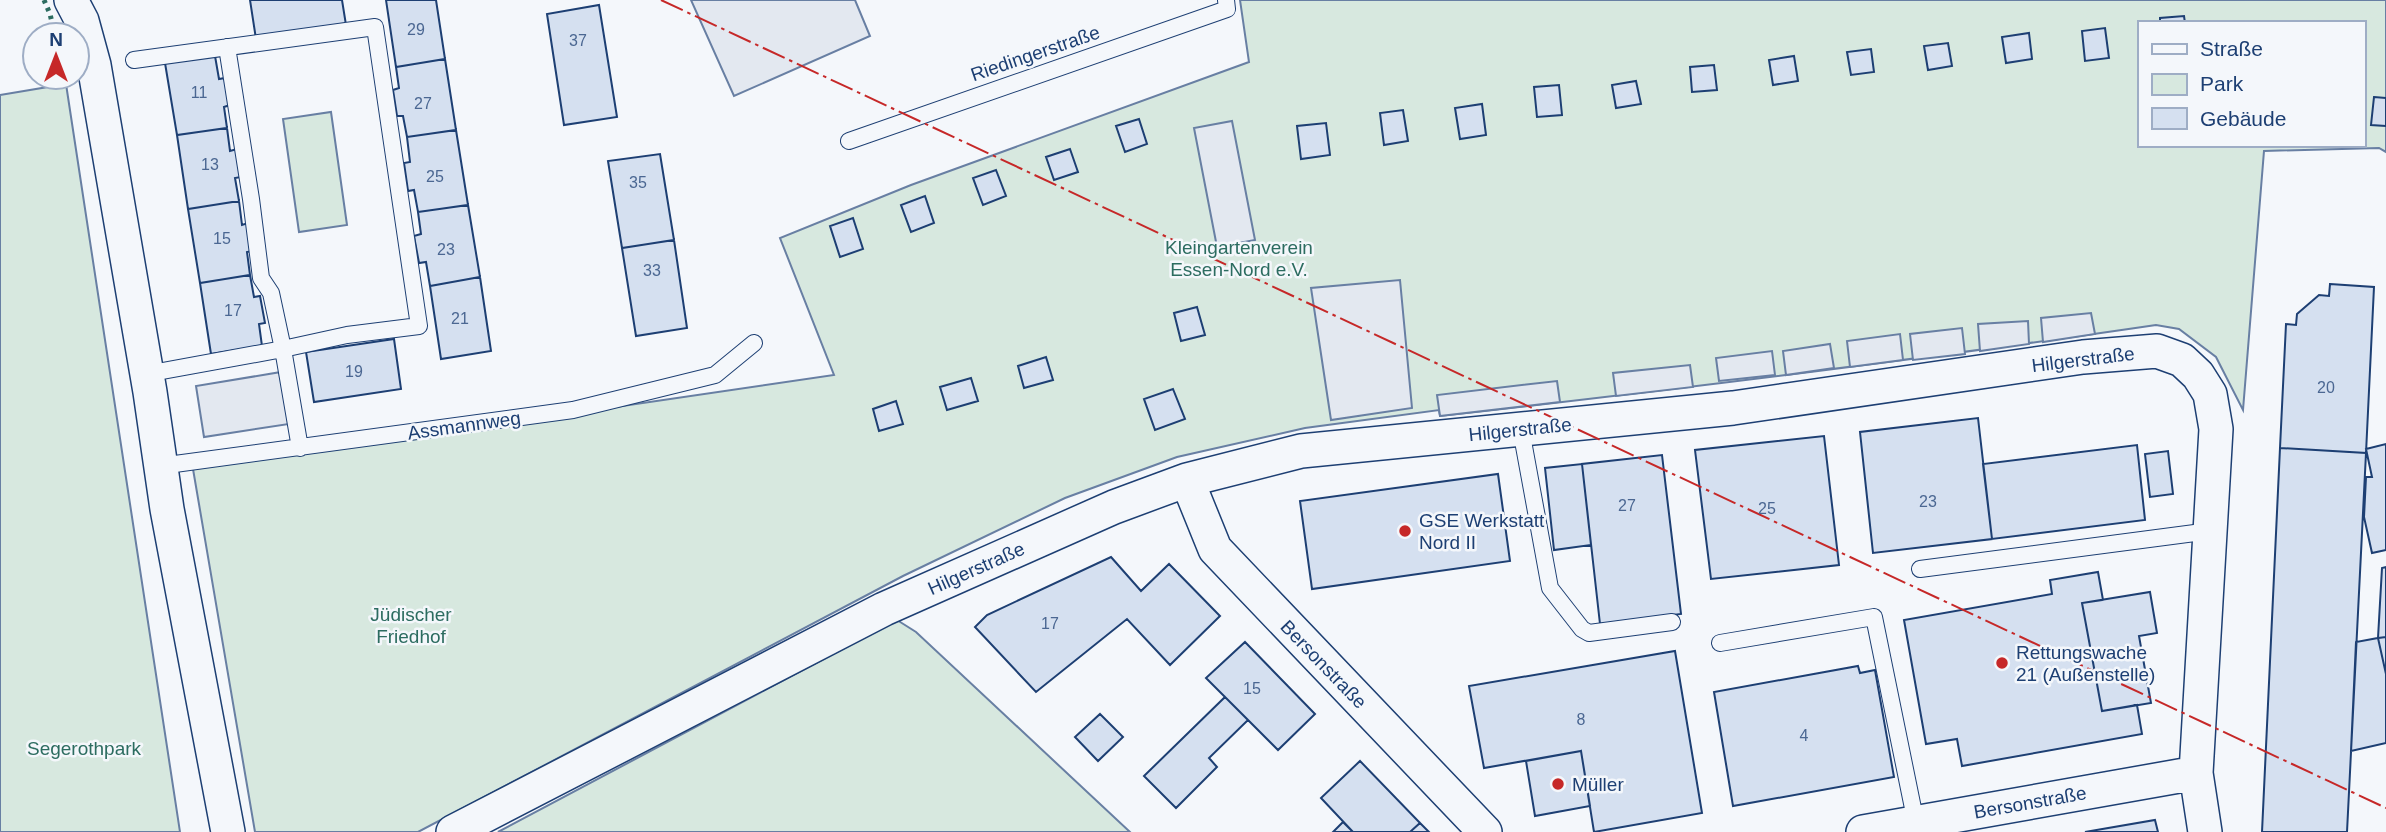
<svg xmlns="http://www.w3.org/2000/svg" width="2386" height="832" font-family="Helvetica,sans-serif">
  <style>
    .green { fill: #d7e8df; stroke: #687fa3; stroke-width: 2; fill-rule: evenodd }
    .parking { fill: #e3e8f0; stroke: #687fa3; stroke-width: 2 }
    .building { fill: #d5e0f0; stroke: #1d3f73; stroke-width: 2 }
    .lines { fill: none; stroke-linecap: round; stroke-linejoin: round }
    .lane-casing { stroke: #1d3f73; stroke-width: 18 }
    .street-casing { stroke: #1d3f73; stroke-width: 36 }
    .lane { stroke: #f4f7fb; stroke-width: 16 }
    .street { stroke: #f4f7fb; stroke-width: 33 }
    .hedge { stroke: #2c6c60; stroke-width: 5; stroke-dasharray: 3.5 5; stroke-linecap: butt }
    .power { stroke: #c62828; stroke-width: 2; stroke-dasharray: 24 5 3.5 5; stroke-linecap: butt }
    .poi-dot { fill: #c62828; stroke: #f4f7fb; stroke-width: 2.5 }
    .labels { text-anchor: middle; stroke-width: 5; stroke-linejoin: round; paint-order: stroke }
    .number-label { font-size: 16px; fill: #4b6792 }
    .street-label { font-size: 19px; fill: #1d3f73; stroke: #f4f7fb }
    .park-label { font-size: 19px; fill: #2c6c60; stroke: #f4f7fb }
    .poi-label { font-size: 19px; fill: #1d3f73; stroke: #f4f7fb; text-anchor: start }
  </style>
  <rect width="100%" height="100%" fill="#f4f7fb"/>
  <!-- green -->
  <path class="green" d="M1240 0H2386V152L2379 148 2264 151 2243 410 2216 357 2179 329 2156 325C1918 360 1679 389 1440 416L1439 410 1305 428 1177 457 1065 498 903 576 418 832H255L193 469 834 375 780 238 911 185 1249 62ZM2139 23H2363V145H2139Z
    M66 84 180 832H0V95Z
    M331 112 347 225 299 232 283 119Z
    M897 620 916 632 1130 832H498Z"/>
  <!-- parking -->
  <path class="parking" d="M691 0H855L870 36 734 96Z
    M1232 121 1255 240 1217 247 1194 128Z
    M1400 280 1412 408 1331 420 1311 288Z
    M2091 313 2095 334 2043 342 2041 318Z
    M2028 321 2029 344 1980 351 1978 324Z
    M1962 328 1965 354 1913 360 1910 334Z
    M1900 334 1903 360 1850 367 1847 341Z
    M1830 344 1834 368 1786 375 1783 351Z
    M1772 351 1775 375 1719 381 1716 358Z
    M1690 365 1693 387 1616 396 1613 373Z
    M281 372 289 424 204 437 196 386Z
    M1557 381 1560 402 1440 416 1437 395Z"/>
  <!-- building -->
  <path class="building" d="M250 0H342L346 25 256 39Z
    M386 0H436L445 59 396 67Z
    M599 5 617 117 564 125 547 14Z
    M2184 16 2185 23H2160V18Z
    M2105 28 2109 58 2085 61 2082 31Z
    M2029 33 2032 59 2006 63 2002 37Z
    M1948 43 1952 66 1928 70 1924 46Z
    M1871 49 1874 72 1851 75 1847 52Z
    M215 56 219 79 225 78 230 105 224 107 227 128 177 135 165 63Z
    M1794 56 1798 81 1773 85 1769 60Z
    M445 59 456 130 407 137 403 116H397L393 90 399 88 396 67Z
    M1714 65 1717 90 1692 92 1690 67Z
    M1636 81 1641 104 1616 108 1612 85Z
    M1559 85 1562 115 1537 117 1534 87Z
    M2374 97 2386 98V126L2371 125Z
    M1482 104 1486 135 1460 139 1455 108Z
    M1403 110 1408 141 1384 145 1380 113Z
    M1139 119 1147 144 1125 152 1116 126Z
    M1326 123 1330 155 1301 159 1297 126Z
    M227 128 230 151 237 149 241 177 235 178 239 201 188 209 177 135Z
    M456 130 468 205 418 212 414 190 408 191 404 163 410 162 407 137Z
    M1070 149 1078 172 1054 180 1046 157Z
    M660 154 674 240 622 248 608 161Z
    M996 170 1006 196 983 205 973 178Z
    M925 196 934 223 911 232 901 205Z
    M239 201 242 225 248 223 253 251 247 252 250 275 200 283 188 209Z
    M468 205 480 277 430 286 426 262 419 263 414 236 421 234 418 212Z
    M853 218 863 249 840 257 830 226Z
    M674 240 687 328 636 336 622 248Z
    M250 275 254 297 260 296 265 323 259 324 262 346 211 354 200 283Z
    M480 277 491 351 441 359 430 286Z
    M2330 284 2374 287 2366 453 2280 448 2286 324 2296 325 2297 314 2319 295 2329 296Z
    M1197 307 1205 335 1181 341 1174 313Z
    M394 339 401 389 314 402 306 352Z
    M1046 357 1053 380 1024 388 1018 366Z
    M971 378 978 401 947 410 940 387Z
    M1173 389 1185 419 1155 430 1144 399Z
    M896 401 903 424 879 431 873 409Z
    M1978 418 1992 539 1873 553 1860 432Z
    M1824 436 1839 565 1711 579 1695 450Z
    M2386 444V550L2372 553 2364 517 2366 477H2372L2366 449Z
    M2137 445 2145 520 1992 539 1983 464Z
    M2280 448 2366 453 2347 832H2262Z
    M2168 451 2173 494 2150 497 2145 454Z
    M1662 455 1681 614 1600 624 1582 464Z
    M1582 464 1591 545 1554 550 1545 468Z
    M1498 474 1510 561 1312 589 1300 501Z
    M1111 557 1141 591 1169 564 1220 616 1170 665 1127 619 1036 692 975 627 987 615Z
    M2386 567V637L2378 638 2382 568Z
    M2098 572 2103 600 2082 603 2102 711 2137 705 2142 734 1962 766 1957 739 1926 744 1904 620 2052 594 2050 580Z
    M2150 592 2157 633 2139 636 2151 703 2102 711 2082 603Z
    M2386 637V674L2378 638Z
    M2378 638 2386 674V743L2351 751 2356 642Z
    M1245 642 1315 714 1278 750 1206 678Z
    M1675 651 1702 813 1594 832 1581 751 1484 768 1469 686Z
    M1858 666 1860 673 1875 670 1894 777 1733 806 1714 692Z
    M1225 697 1248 720 1209 758 1217 767 1176 808 1144 776Z
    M1100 714 1123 737 1098 761 1075 737Z
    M1581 751 1590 806 1535 816 1526 761Z
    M1360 761 1420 823 1410 832H1353L1321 798Z
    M2155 820 2158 832H2085Z
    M1343 822 1353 832H1333Z
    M1420 823 1429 832H1410Z"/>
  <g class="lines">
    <!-- lane casing -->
    <g class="lane-casing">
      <path id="lane" d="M134 60 375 27 419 326 347 335 283 349 271 293 261 278 251 199 227 47
        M849 141 1227 9 1226 0
        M146 374 283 349 300 448
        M1521 430 1550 588 1582 629 1589 633 1672 622
        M160 466 573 410 715 375 754 343
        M1920 569 2210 531
        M1720 643 1874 617 1916 823"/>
    </g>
    <!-- street casing -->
    <g class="street-casing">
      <path id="street" d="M71 0 82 21 94 65 150 392 167 509 228 832
        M1187 480 1215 549 1485 832
        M453 832 884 609 1114 507 1187 480 1301 451 1733 408 2083 357 2157 351 2182 360 2198 375 2210 394 2216 429 2196 773 2205 832
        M1863 832 2196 773"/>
    </g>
    <!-- lane -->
    <use href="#lane" class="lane"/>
    <!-- street -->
    <use href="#street" class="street"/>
    <!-- hedge -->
    <path class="hedge" d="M44 0 50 14 55 35"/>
    <!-- power -->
    <path class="power" d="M661 0 2386 808"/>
  </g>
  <!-- markers -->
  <g class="poi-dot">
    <circle cx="1405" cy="531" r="7"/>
    <circle cx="2002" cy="663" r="7"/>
    <circle cx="1558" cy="784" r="7"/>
  </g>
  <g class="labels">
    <!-- number labels -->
    <g class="number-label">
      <text x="416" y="35">29</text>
      <text x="578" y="46">37</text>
      <text x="199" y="98">11</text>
      <text x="423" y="109">27</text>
      <text x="210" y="170">13</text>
      <text x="435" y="182">25</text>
      <text x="638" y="188">35</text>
      <text x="222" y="244">15</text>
      <text x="446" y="255">23</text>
      <text x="652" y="276">33</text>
      <text x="233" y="316">17</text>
      <text x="460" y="324">21</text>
      <text x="354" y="377">19</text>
      <text x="2326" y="393">20</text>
      <text x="1928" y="507">23</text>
      <text x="1627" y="511">27</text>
      <text x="1767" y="514">25</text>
      <text x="1050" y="629">17</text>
      <text x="1252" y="694">15</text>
      <text x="1581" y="725">8</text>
      <text x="1804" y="741">4</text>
    </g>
    <!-- street labels -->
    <g class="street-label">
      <text transform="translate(1035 53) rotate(-19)" y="7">Riedingerstraße</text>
      <text transform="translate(2083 359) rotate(-7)" y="7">Hilgerstraße</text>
      <text transform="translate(464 425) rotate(-8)" y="7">Assmannweg</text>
      <text transform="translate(1520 429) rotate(-6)" y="7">Hilgerstraße</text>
      <text transform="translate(976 568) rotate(-24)" y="7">Hilgerstraße</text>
      <text transform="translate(1324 664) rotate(46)" y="7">Bersonstraße</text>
      <text transform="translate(2030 802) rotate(-10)" y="7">Bersonstraße</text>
    </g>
    <!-- park labels -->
    <g class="park-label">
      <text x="1239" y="254">Kleingartenverein<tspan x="1239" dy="22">Essen-Nord e.V.</tspan></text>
      <text x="411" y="621">Jüdischer<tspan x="411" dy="22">Friedhof</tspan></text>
      <text x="84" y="755">Segerothpark</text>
    </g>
    <!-- poi labels -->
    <g class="poi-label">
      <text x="1419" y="527">GSE Werkstatt<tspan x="1419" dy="22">Nord II</tspan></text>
      <text x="2016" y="659">Rettungswache<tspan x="2016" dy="22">21 (Außenstelle)</tspan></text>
      <text x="1572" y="791">Müller</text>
    </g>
  </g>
  <!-- legend -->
  <rect x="2138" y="21" width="228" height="126" fill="#f4f7fb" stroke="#9eadc5" stroke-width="2"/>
  <rect x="2152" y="44" width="35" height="10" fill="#f4f7fb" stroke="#9eadc5" stroke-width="2"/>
  <text x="2200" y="56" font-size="21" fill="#1d3f73">Straße</text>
  <rect x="2152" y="74" width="35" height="21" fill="#d7e8df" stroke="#9eadc5" stroke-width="2"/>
  <text x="2200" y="91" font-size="21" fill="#1d3f73">Park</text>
  <rect x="2152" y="108" width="35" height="21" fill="#d5e0f0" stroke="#9eadc5" stroke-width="2"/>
  <text x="2200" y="126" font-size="21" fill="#1d3f73">Gebäude</text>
  <!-- north arrow -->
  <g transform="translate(56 56)"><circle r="33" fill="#f4f7fb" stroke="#9eadc5" stroke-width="2"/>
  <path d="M0-5L12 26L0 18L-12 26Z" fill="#c62828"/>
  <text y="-10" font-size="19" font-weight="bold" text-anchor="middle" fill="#1d3f73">N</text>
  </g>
</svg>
